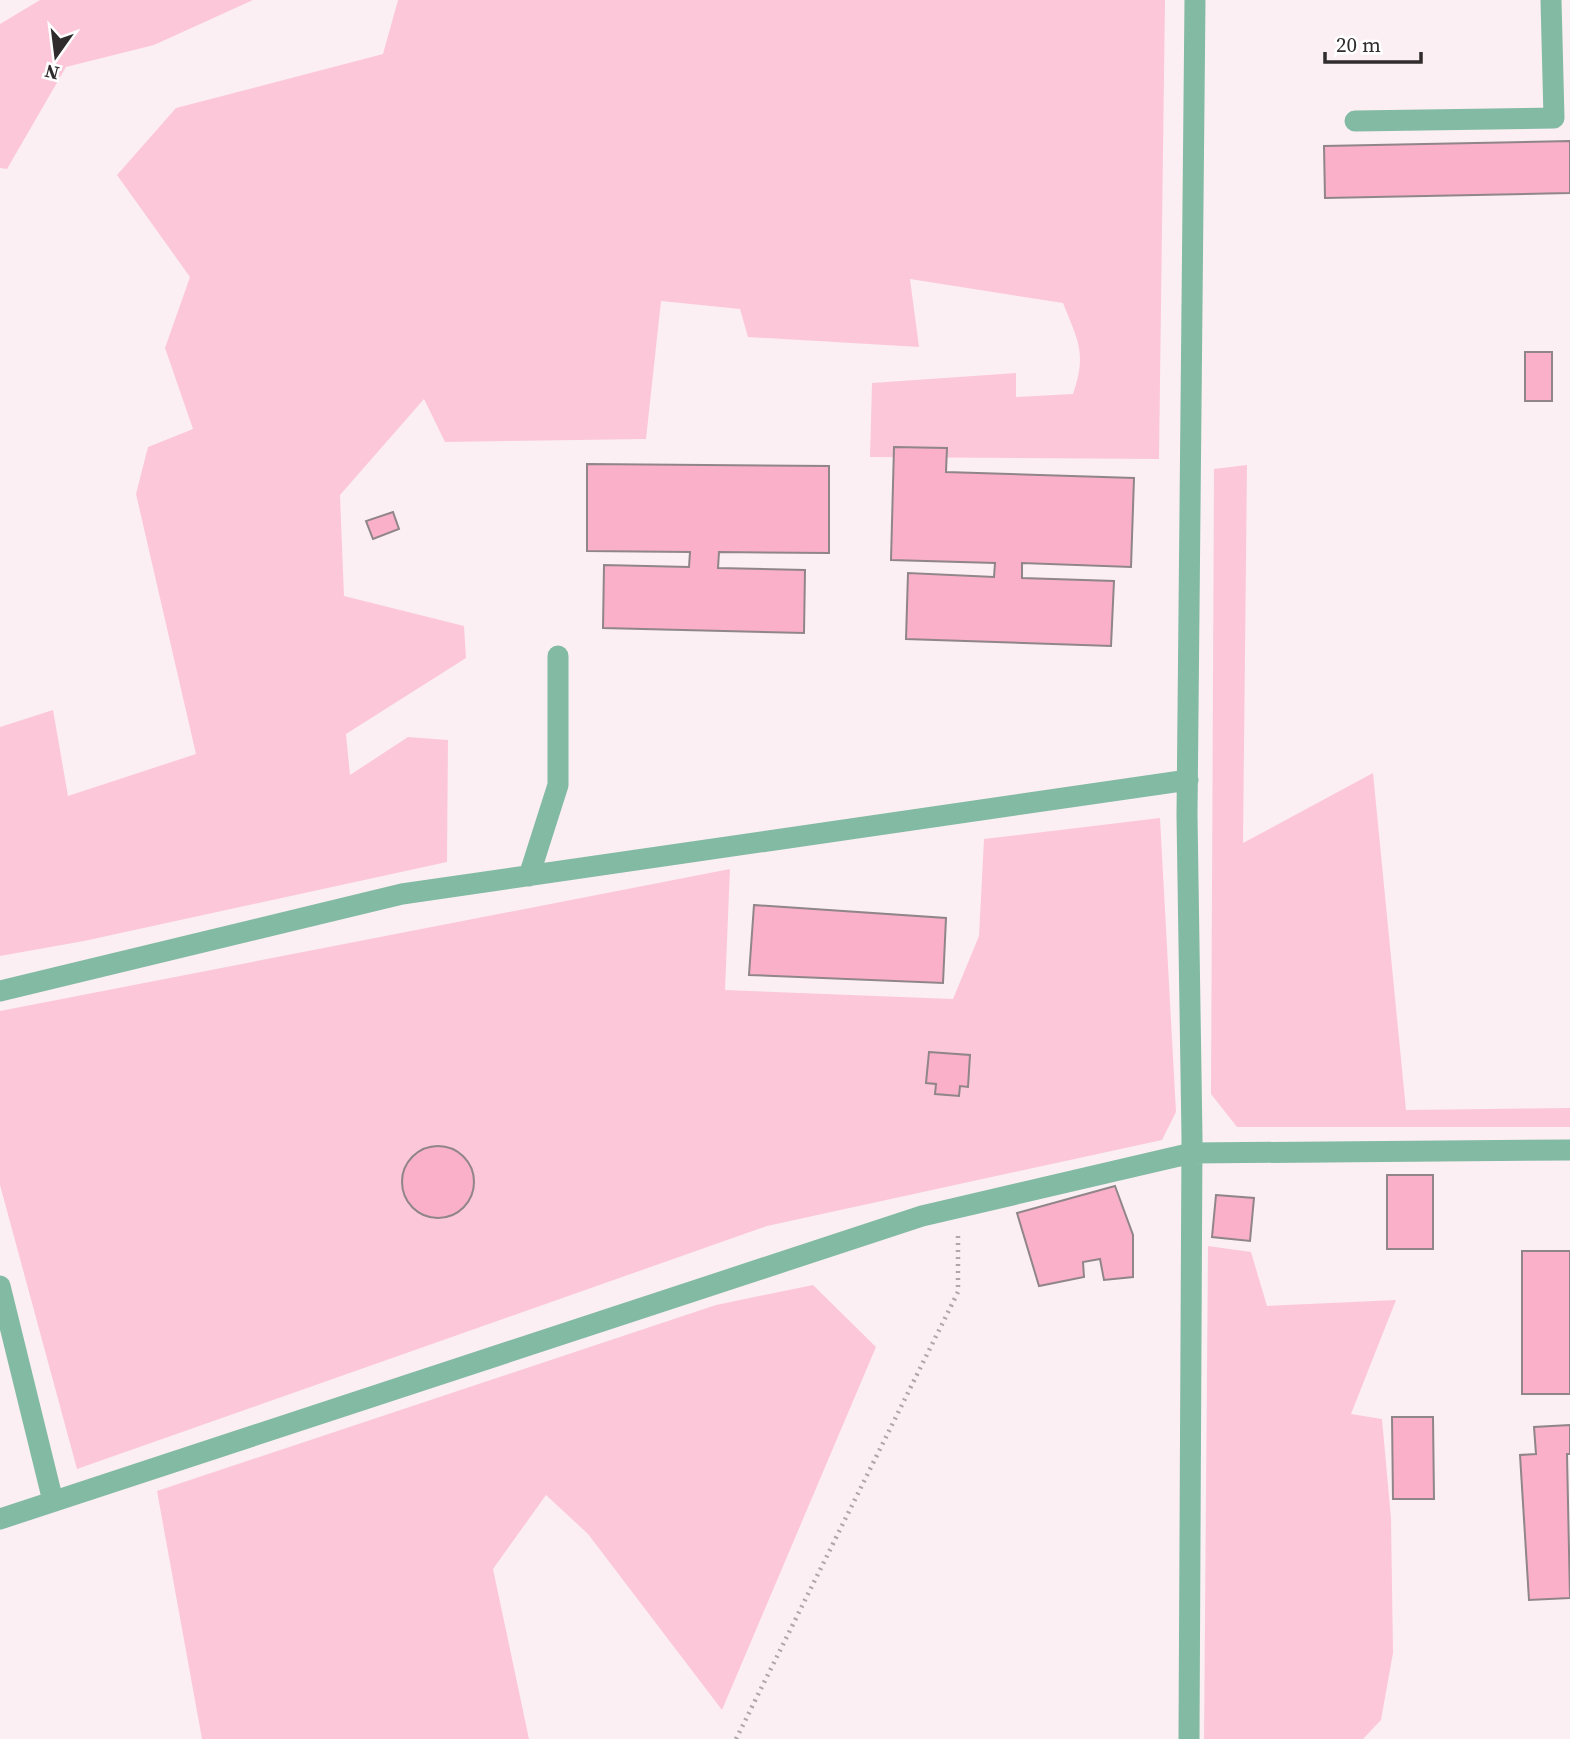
<svg xmlns="http://www.w3.org/2000/svg" width="1570" height="1739" font-family="'Source Serif 4',serif">
  <style>
    .green { fill: #fcc8d9 }
    .building { fill: #f9b0c8; stroke: #908589; stroke-width: 2 }
    .lines { fill: none; stroke-linecap: round; stroke-linejoin: round }
    .path { stroke: #afa6a9; stroke-width: 4.5; stroke-dasharray: 2 5; stroke-linecap: butt }
    .minor { stroke: #82baa3; stroke-width: 21 }
  </style>
  <rect width="100%" height="100%" fill="#fbeff3"/>
  <!-- green -->
  <path class="green" d="M40 0H253L154 45 66 67 7 169 0 168V24Z
    M398 0H1165L1159 459 870 457 872 383 1016 373V397L1073 394C1087 353 1078 341 1063 303L910 279 919 347 748 337 740 309 661 301 646 439 445 442 424 399 340 495 344 596 464 626 466 658 346 734 350 775 408 737 448 740 447 862 84 941 0 956V727L53 710 68 796 196 754 136 494 148 447 193 429 165 348 190 277 117 175 176 108 383 54Z
    M1247 465 1243 843 1373 773 1406 1110 1570 1108V1127H1237L1211 1094 1214 469Z
    M1160 818 1176 1112 1162 1140 767 1226 77 1469 0 1185V1011L730 869 725 990 953 999 979 936 984 839Z
    M1208 1246 1251 1252 1267 1306 1396 1300 1351 1414 1382 1419 1391 1518 1393 1653 1381 1720 1363 1739H1204Z
    M813 1285 876 1347 722 1710 588 1534 546 1495 493 1569 529 1739H202L157 1491 716 1305Z"/>
  <!-- building -->
  <path class="building" d="M1570 141V193L1325 198 1324 146Z
    M1525 352H1552V401H1525Z
    M894 447 947 448 946 472 1134 478 1131 567 1022 563V578L1114 581 1111 646 906 639 908 573 994 577 995 563 891 560Z
    M587 464 829 466V553L719 552 718 568 805 570 804 633 603 628 604 565 689 567 690 552 587 551Z
    M393 512 399 529 373 539 366 521Z
    M754 905 946 918 943 983 749 975Z
    M929 1052 970 1055 968 1087 960 1086 959 1096 935 1094 936 1084 926 1083Z
    M402 1182a36 36 0 1 1 72 0a36 36 0 1 1-72 0Z
    M1387 1175H1433V1249H1387Z
    M1115 1186 1133 1235V1277L1104 1280 1100 1259 1083 1262 1084 1277 1039 1286 1017 1213Z
    M1216 1195 1254 1198 1250 1241 1212 1237Z
    M1522 1251H1570V1394H1522Z
    M1392 1417H1433L1434 1499H1393Z
    M1570 1425V1454H1567L1570 1598 1529 1600 1520 1455 1536 1454 1534 1427Z"/>
  <g class="lines">
    <!-- path -->
    <path class="path" d="M736 1739 958 1292V1233"/>
    <!-- minor -->
    <path class="minor" d="M1355 121 1554 118 1551 0
      M529 876 558 785V656
      M0 991 402 894 1188 780
      M0 1286 53 1501
      M0 1519 922 1216 1192 1153 1570 1150
      M1189 1739 1192 1138 1187 815 1195 0"/>
  </g>
  <!-- north arrow -->
  <g transform="translate(56 56) rotate(194)" stroke="#ffffff" stroke-width="5" paint-order="stroke">
  <path d="M0-5L12 26L0 18L-12 26Z" fill="#302c2d"/>
  <text y="-10" font-size="19" font-weight="bold" text-anchor="middle" fill="#302c2d">N</text>
  </g>
  <!-- scale -->
  <path d="M1325 52v10h96v-10" fill="none" stroke="#302c2d" stroke-width="3.5"/>
  <text x="1336" y="52" font-size="21" fill="#302c2d" stroke="#ffffff" stroke-width="5" paint-order="stroke">20 m</text>
</svg>
